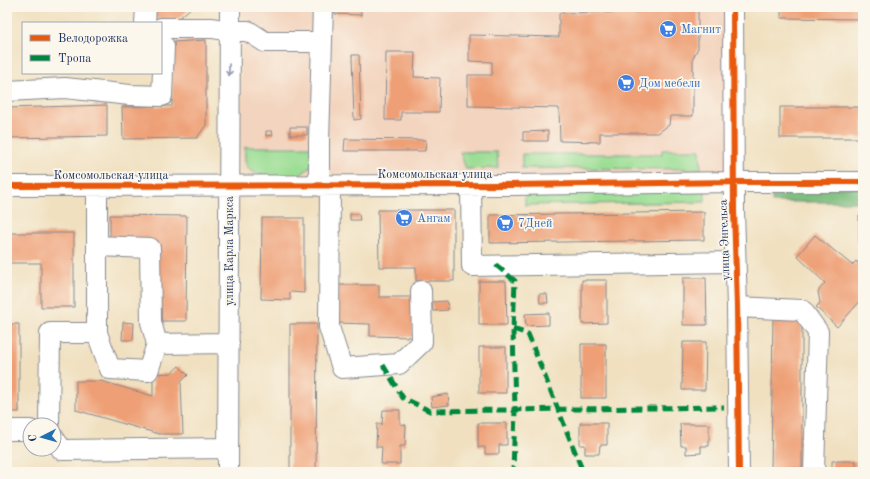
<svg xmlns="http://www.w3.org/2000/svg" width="870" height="479" font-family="'Old Standard TT',serif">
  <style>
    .built { fill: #f3d4be }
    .green { fill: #9dde95; stroke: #5c867a }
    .forest { fill: #7ebd7e; stroke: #4c766e }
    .building { fill: #ee9f75 }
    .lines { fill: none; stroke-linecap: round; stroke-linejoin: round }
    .minor-casing { stroke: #86888f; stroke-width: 22 }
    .minor { stroke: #fff; stroke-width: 20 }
    .quiet { stroke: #00873e; stroke-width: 5; stroke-dasharray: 10 5; stroke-linecap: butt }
    .cycleway-casing { stroke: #fbf7ec; stroke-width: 8 }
    .cycleway { stroke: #e8590c; stroke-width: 6 }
    .oneway { stroke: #8d97ae }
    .labels { text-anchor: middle; stroke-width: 3.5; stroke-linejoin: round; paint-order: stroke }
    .shop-label { font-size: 12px; fill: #366cbe; stroke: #fbf7ec; text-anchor: start }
    .street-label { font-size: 12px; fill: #1b2f5e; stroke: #fbf7ec }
  </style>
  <rect width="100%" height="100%" fill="#fbf7ec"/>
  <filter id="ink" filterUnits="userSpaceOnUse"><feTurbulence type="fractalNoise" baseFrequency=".025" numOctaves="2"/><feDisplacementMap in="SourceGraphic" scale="8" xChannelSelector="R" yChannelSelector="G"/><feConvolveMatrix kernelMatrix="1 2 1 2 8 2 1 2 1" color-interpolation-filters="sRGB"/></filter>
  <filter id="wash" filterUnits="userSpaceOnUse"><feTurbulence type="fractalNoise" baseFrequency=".012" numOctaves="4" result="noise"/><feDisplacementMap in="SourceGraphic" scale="16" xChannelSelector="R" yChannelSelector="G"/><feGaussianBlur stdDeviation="0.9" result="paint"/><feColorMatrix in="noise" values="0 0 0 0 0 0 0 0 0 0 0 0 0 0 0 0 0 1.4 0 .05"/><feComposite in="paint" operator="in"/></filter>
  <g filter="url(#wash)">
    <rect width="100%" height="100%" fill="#f0e0c0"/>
    <!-- built -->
    <path class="built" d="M242 7H727L728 177 240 173Z"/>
    <!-- green -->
    <path class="green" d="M245 147H313C313 154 314 162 309 168 306 171 300 175 296 176 286 178 254 177 248 168 244 163 245 154 245 147Z
      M662 150H700L701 169 522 168V154H662Z
      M460 152H497L498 168 466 169Z
      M705 189V202L525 205V191Z"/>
    <!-- forest -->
    <path class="forest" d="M772 187 863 188V202H772Z"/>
    <g id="blocks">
      <!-- building -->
      <path class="building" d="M152 7H192L178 19H153Z
        M336 7H361V15L335 14Z
        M640 7H695L698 11V48L693 58V116H670L669 125 658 133H600V142L560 141 559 108 468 106V75H492V62L469 61V35L559 37V13L639 12Z
        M781 7H863V19L781 18Z
        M206 40V125L197 138 123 139 122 107 172 106 173 42Z
        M386 52H415L414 77 440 78 439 112H401V120H385Z
        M352 55H359L361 119 354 120Z
        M107 105V136L7 138V108Z
        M780 107H863V138H780Z
        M290 127H307V135H290Z
        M266 131H272L273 135 266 136Z
        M548 131V141H523V132Z
        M345 139 426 140 425 151H344Z
        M378 210H454V281H416V267H379Z
        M704 212V240L490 243V215Z
        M350 214H359L360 220H350Z
        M110 215 187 216 186 321H155V244L110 243Z
        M859 215H863V248H859Z
        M262 218H304V293L290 292V300L261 299Z
        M7 233H74V307H41V263H7Z
        M815 235 852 265 856 261 863 267V298L837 327 816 307 820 303 818 291 825 283 797 256Z
        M683 278H706L707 325H683Z
        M582 280H607V323L582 324Z
        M479 281H506L507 325H479Z
        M336 285H379V297H414L413 337 370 336V324L336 323Z
        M539 294H547L548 303H540Z
        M447 301 448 310 433 311 432 302Z
        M549 313V325L526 326 525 314Z
        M773 314 802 315V468H789V472H771Z
        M123 322 134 323 133 340H122Z
        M7 324H19V412H7Z
        M290 324H317L316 472H290Z
        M683 342H706L705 390H682Z
        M581 344H606V398H581Z
        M479 347H506V393H479Z
        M179 366 188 375 181 382 183 434H159L76 410V381H101L153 396V374L171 373Z
        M448 394 449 405 432 407 431 397Z
        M383 410H400V424L406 425 405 446H400V464H381L382 447H376L377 424H382Z
        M478 423H507V445H499V454H485V447H478Z
        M580 423H607V445H600L599 454H585V445H580Z
        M680 424H709V446H701V453L686 454V446H681Z
        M832 461H856V472H832Z"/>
    </g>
  </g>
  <g filter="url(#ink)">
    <use href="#blocks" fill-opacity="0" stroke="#86888f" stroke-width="1"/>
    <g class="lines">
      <!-- minor casing -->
      <g class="minor-casing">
        <path id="minor" d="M733 7 734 210 737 307 739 472
          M145 23 146 7
          M161 28H212L230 31H248L265 42H322
          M7 91 65 88 130 95 162 96 164 46
          M471 185 472 266 735 262
          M7 186 511 185 734 182H863
          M319 186V141L323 7
          M330 186 329 327 342 368 399 364 422 342 421 291
          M97 246 150 248 151 322 157 344
          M737 307 802 310 818 332 814 472
          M97 333 110 369 148 371 157 344 229 343
          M49 425 50 333H97V186
          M7 430H30
          M54 438 62 450 228 448
          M228 472 230 7"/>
      </g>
      <!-- minor -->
      <use href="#minor" class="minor"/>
      <!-- quiet -->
      <path class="quiet" d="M496 265 515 281 513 329 515 410 513 472
        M513 329 528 334 583 472
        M383 365 403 398 430 411 724 407"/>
      <!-- cycleway casing -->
      <g class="cycleway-casing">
        <path id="cycleway" d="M733 7 734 210 737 307 739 472
          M7 186 511 185 734 182H863"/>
      </g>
      <!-- cycleway -->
      <use href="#cycleway" class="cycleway"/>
    </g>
    <!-- one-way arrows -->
    <defs><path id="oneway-shaft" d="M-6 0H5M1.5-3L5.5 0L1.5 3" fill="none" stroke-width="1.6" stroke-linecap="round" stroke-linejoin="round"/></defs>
    <use class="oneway" href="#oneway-shaft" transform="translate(229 70) rotate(90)"/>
  </g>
  <!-- icons -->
  <defs>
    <g id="supermarket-disc" transform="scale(0.9)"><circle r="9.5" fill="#3f7fe0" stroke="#fbf7ec"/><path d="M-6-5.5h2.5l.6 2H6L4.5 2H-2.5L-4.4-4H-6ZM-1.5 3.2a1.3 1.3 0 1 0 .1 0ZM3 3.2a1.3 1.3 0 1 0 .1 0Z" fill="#fff"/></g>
  </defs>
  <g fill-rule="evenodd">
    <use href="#supermarket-disc" x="668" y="29"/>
    <use href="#supermarket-disc" x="626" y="83"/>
    <use href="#supermarket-disc" x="404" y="218"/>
    <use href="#supermarket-disc" x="505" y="223"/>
  </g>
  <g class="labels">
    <!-- shop labels -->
    <g class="shop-label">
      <text x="681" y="33">Магнит</text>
      <text x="639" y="87">Дом мебели</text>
      <text x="417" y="222">Ангам</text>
      <text x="518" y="227">7Дней</text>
    </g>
    <!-- street labels -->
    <g class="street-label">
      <text x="435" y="178">Комсомольская улица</text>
      <text x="111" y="179">Комсомольская улица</text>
      <text transform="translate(724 240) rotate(-92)" y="4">улица Энгельса</text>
      <text transform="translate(229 251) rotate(-90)" y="4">улица Карла Маркса</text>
    </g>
  </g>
  <!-- margin -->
  <rect width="870" height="479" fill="none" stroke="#fbf7ec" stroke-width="24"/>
  <!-- legend -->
  <rect x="22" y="22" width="140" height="52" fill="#fbf7ec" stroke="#a1a7b3"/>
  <rect x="30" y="35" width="20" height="6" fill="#e8590c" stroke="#a1a7b3"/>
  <text x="58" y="42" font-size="12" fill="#1b2f5e">Велодорожка</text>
  <rect x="30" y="55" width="20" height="6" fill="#00873e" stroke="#a1a7b3"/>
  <text x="58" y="62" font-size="12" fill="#1b2f5e">Тропа</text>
  <!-- north arrow -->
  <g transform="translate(42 437) rotate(264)"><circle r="19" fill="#fbf7ec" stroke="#a1a7b3"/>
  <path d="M0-3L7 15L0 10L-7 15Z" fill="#1f6fb2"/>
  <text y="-6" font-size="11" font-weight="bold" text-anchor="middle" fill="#1b2f5e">С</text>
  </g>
</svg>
